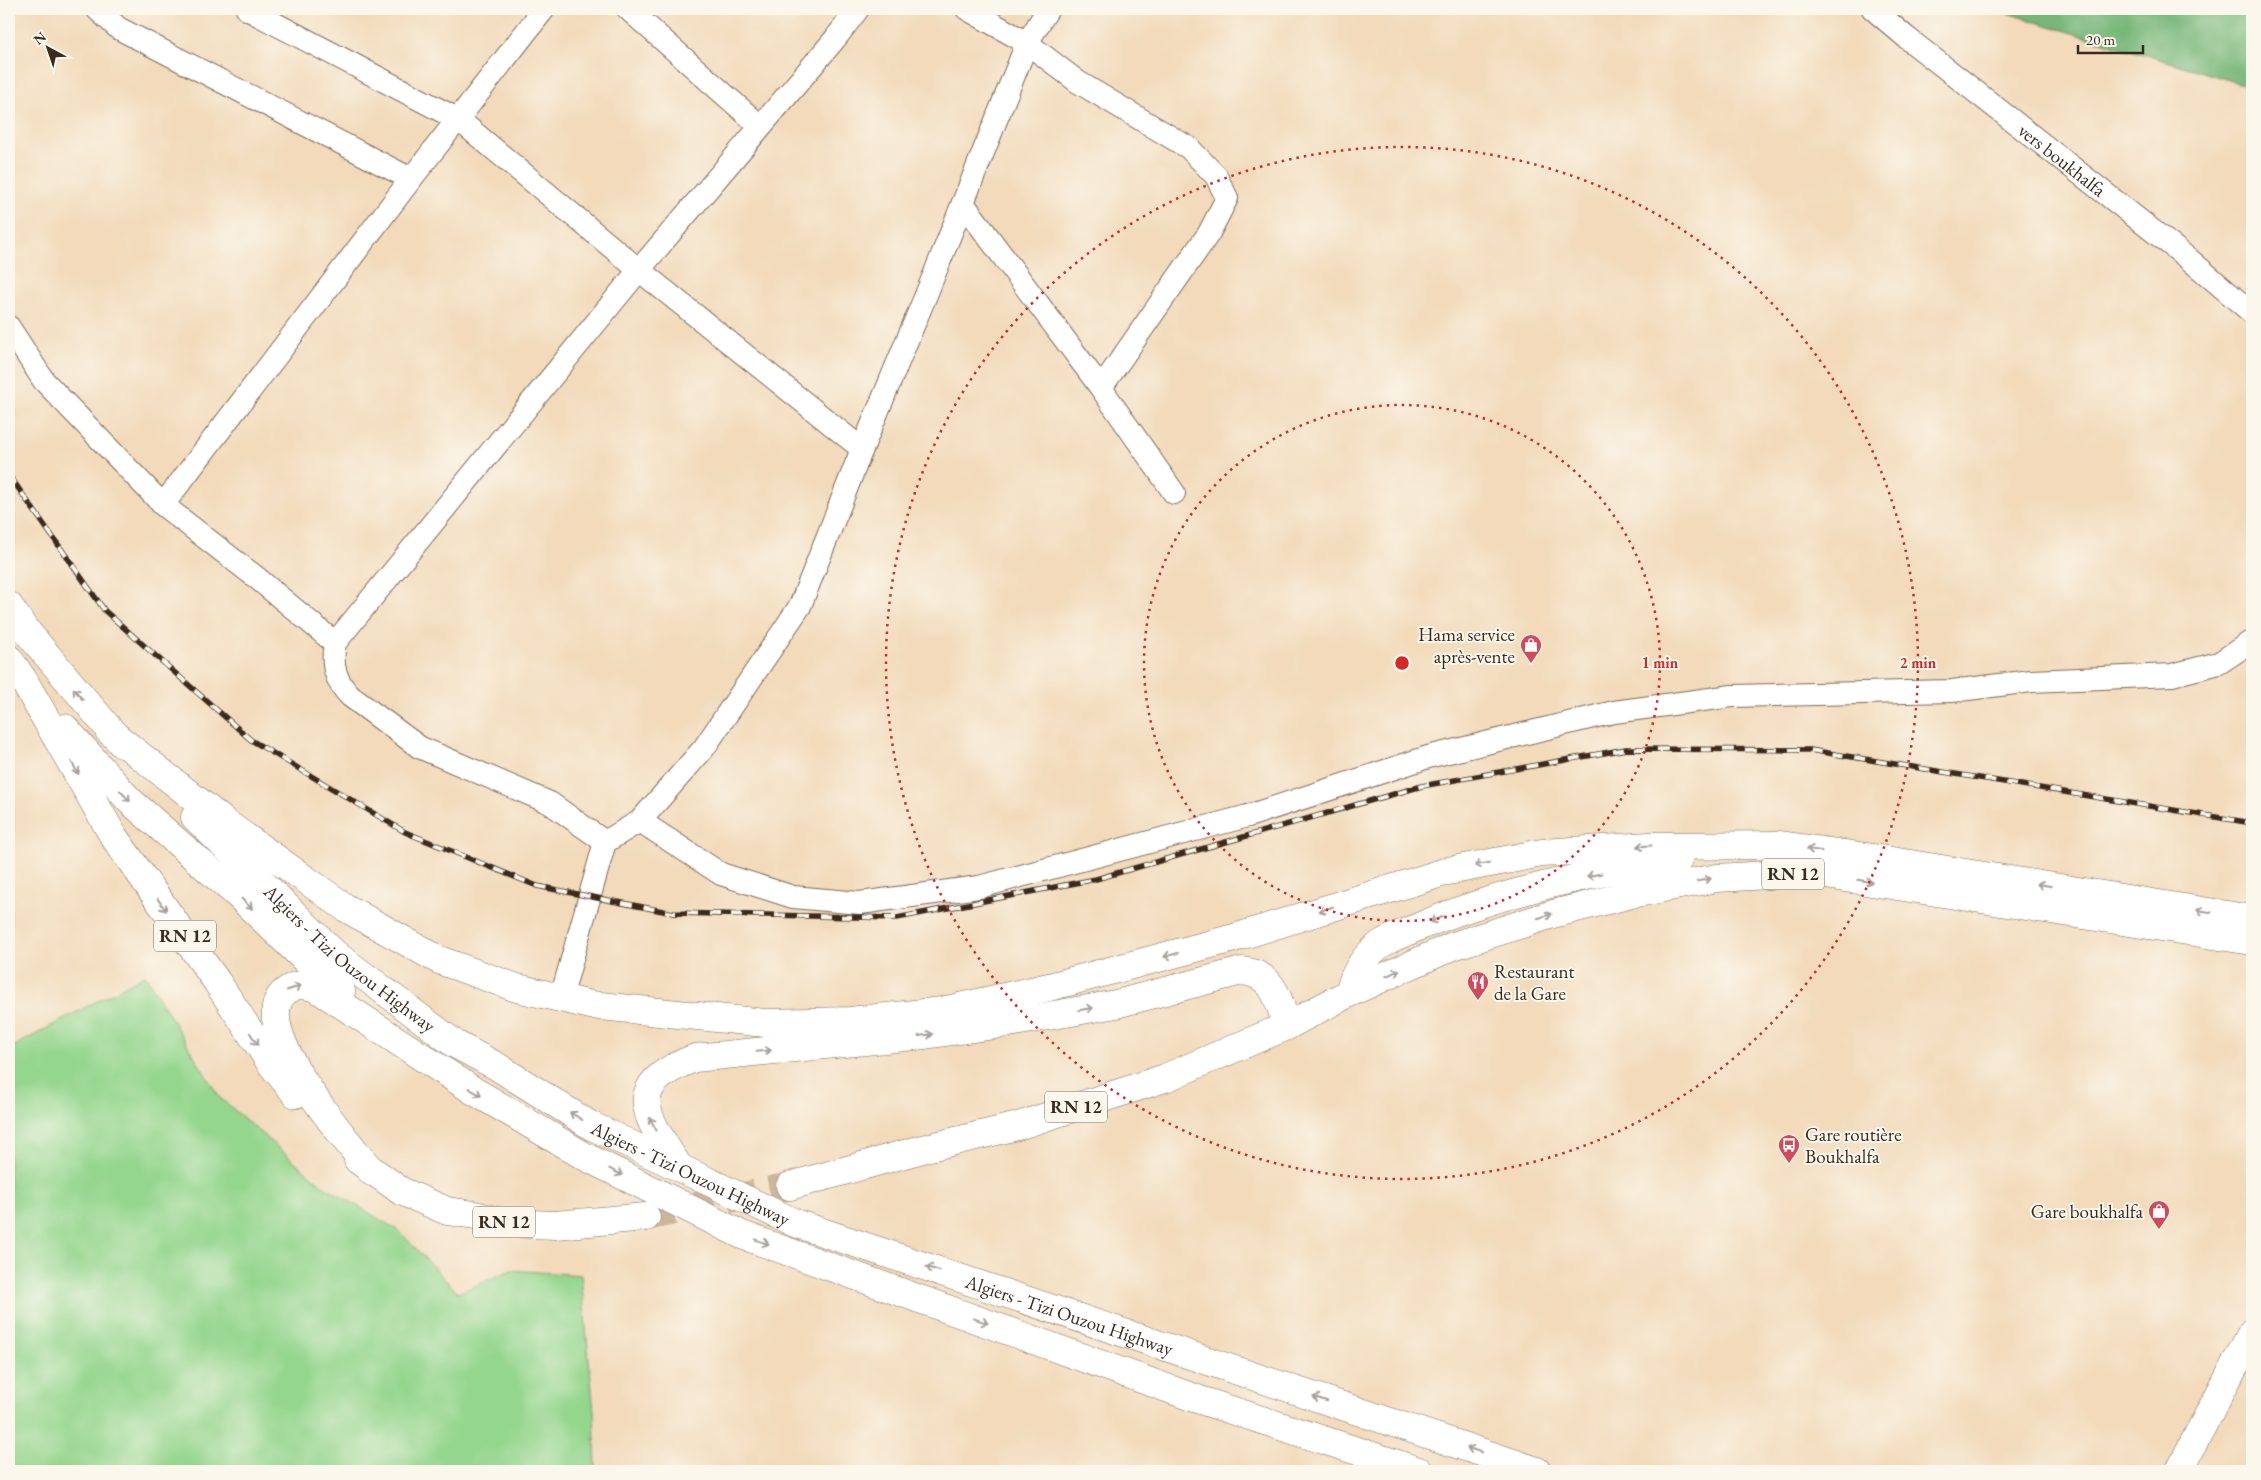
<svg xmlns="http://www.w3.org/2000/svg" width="2261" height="1480" font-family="'EB Garamond',serif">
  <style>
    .green { fill: #94d68e; stroke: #688056 }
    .forest { fill: #77b779; stroke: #59704c }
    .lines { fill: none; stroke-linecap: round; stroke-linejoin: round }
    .highway-tunnel { stroke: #cdb79b; stroke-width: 28; stroke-dasharray: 28 14; stroke-linecap: butt }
    .minor-casing { stroke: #7b6855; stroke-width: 24 }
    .major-casing { stroke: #7b6855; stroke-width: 29 }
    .highway-casing { stroke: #7b6855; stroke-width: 29 }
    .minor { stroke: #fff; stroke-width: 22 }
    .major { stroke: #fff; stroke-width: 28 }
    .highway { stroke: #fff; stroke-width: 28 }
    .rail-casing { stroke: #3b2a1e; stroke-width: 5.5 }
    .rail { stroke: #fbf7ec; stroke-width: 4; stroke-dasharray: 11; stroke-linecap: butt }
    .oneway { stroke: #a79f9a }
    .ring { fill: none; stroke: #d62828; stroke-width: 2.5; stroke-dasharray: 2.5 5 }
    .labels { text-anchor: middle; stroke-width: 4; stroke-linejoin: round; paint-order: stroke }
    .shield { fill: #fbf7ec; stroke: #75685c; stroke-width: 1 }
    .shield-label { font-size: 18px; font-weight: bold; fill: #3b2a1e }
    .street-label { font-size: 19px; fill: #3b2a1e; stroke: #fbf7ec }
    .poi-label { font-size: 19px; fill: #3b2a1e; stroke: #fbf7ec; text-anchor: end }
    .centre { fill: #d62828; stroke: #fbf7ec; stroke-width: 2.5 }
    .ring-label { font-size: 15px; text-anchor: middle; font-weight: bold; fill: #d62828; stroke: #fbf7ec; stroke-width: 4; stroke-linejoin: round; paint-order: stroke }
  </style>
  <rect width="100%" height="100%" fill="#fbf7ec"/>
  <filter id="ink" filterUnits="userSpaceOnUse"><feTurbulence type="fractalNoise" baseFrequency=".02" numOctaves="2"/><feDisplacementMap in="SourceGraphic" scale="10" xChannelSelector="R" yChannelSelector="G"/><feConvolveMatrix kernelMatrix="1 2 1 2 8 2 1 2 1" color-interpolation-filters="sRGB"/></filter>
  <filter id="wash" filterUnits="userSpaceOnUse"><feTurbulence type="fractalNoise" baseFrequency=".0096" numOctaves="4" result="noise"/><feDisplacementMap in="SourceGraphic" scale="20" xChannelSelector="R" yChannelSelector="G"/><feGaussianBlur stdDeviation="1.12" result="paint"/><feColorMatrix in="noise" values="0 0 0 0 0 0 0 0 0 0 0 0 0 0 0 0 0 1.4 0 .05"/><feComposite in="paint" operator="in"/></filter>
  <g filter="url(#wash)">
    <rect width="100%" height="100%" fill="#f2daba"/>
    <!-- green -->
    <path class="green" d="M145 975 219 1097 321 1184 399 1231 458 1293 511 1270 581 1275 594 1412 596 1471H9V1049Z"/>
    <!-- forest -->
    <path class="forest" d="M1993 9H2252V87Z"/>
  </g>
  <g filter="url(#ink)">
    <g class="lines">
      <!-- highway-tunnel -->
      <path class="highway-tunnel" d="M646 1217 790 1186"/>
      <!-- minor casing -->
      <g class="minor-casing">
        <g id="minor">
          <path d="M97 9 118 28 411 179"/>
          <path d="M247 9 459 120 639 270 862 449"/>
          <path d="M628 9 760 126"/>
          <path d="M967 9 1027 43 1078 82 1189 148 1216 176 1227 198 1209 233 1101 388"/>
          <path id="s1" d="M1873 9 1907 38 2190 260 2252 313"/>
          <path d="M963 203 1101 388 1174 493"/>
          <path d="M9 327 44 381 163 505 257 578 335 643"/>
          <path d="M163 505 411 179 544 9"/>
          <path d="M640 821 721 874 793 897 860 903 979 887 1248 816 1428 757 1614 712 1732 696 1952 691 2031 681 2172 675 2219 663 2252 641"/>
          <path d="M605 842 550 803 419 747 350 696C335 680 331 665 335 643L639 270 835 39 858 9"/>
          <path d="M561 998 605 842 640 821 704 748 800 606 862 449 928 290 1027 43 1048 9"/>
        </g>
      </g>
      <!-- major casing -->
      <g class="major-casing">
        <path id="major" d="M2179 1471 2252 1332"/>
      </g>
      <!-- highway casing -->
      <g class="highway-casing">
        <g id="highway">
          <path d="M9 606 24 628 122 744"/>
          <path d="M9 659 24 681 114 837 217 982 272 1065 296 1094"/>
          <path d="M65 728 129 800 240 897 317 971 341 991"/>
          <path d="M109 731 227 824 346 908 439 960 517 988 591 1005 765 1023 850 1021 942 1011 1049 987 1234 938 1448 871 1542 853 1649 846 1780 845 1867 857 2252 919"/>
          <path id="s2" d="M195 817 335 954 455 1044 498 1067 590 1125 795 1223 1537 1471"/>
          <path d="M1349 993C1354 973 1364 956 1381 944 1394 936 1409 931 1423 925 1503 891 1593 873 1679 859"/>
          <path d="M358 1160 401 1191 447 1211 475 1215 507 1223 555 1225 646 1217"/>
          <path d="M678 1166C646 1115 621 1086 695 1058L925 1035 1009 1023 1116 1004 1242 971C1274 974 1278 999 1287 1026"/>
          <path d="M372 1172C350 1144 238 1019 289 989 298 983 308 985 318 989L474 1091 584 1156 742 1235 1200 1400 1419 1471"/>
          <path d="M790 1186 926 1148 1018 1126 1165 1078 1287 1026 1349 993 1453 946 1553 914 1632 894 1717 878 1785 874 1826 875 2252 941"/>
          <path d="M2238 1361 2252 1348"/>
        </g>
      </g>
      <!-- minor -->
      <use href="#minor" class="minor"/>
      <!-- major -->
      <use href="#major" class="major"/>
      <!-- highway -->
      <use href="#highway" class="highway"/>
      <!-- rail casing -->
      <g class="rail-casing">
        <path id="rail" d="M9 475 105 611 251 740 405 832 537 886 673 913 897 918 1096 879 1422 786 1626 749 1810 750 2252 823"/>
      </g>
      <!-- rail -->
      <use href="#rail" class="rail"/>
    </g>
    <!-- one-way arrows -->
    <defs><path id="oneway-shaft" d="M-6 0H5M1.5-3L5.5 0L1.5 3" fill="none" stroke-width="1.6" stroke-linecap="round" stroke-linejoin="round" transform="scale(1.25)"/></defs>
    <g class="oneway">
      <use href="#oneway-shaft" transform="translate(78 694) rotate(-130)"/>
      <use href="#oneway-shaft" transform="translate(75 768) rotate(60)"/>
      <use href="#oneway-shaft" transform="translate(125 796) rotate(47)"/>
      <use href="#oneway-shaft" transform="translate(1644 846) rotate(177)"/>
      <use href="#oneway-shaft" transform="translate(1814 850) rotate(-172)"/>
      <use href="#oneway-shaft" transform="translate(1482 864) rotate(170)"/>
      <use href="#oneway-shaft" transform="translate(1594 875) rotate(169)"/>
      <use href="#oneway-shaft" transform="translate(1704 880) rotate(-11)"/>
      <use href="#oneway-shaft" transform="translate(1865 881) rotate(9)"/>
      <use href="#oneway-shaft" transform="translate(2044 885) rotate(-171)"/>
      <use href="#oneway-shaft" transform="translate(247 904) rotate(44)"/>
      <use href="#oneway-shaft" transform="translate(162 905) rotate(55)"/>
      <use href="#oneway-shaft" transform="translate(1326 909) rotate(162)"/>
      <use href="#oneway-shaft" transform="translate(2204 911) rotate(-171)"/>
      <use href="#oneway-shaft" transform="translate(1545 916) rotate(-17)"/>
      <use href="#oneway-shaft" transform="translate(1437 919) rotate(157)"/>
      <use href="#oneway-shaft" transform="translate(1171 955) rotate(165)"/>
      <use href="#oneway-shaft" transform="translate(1393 973) rotate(-24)"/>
      <use href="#oneway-shaft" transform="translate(294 988) rotate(-19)"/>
      <use href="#oneway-shaft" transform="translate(1086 1009) rotate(-10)"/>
      <use href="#oneway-shaft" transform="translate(926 1035) rotate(-7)"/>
      <use href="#oneway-shaft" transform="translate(254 1039) rotate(57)"/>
      <use href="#oneway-shaft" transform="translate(764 1051) rotate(-6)"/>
      <use href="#oneway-shaft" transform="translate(475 1092) rotate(32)"/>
      <use href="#oneway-shaft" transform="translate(576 1116) rotate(-148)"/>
      <use href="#oneway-shaft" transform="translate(653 1124) rotate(-118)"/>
      <use href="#oneway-shaft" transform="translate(616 1172) rotate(27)"/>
      <use href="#oneway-shaft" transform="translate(762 1242) rotate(20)"/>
      <use href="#oneway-shaft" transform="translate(933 1269) rotate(-162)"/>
      <use href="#oneway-shaft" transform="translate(981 1321) rotate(20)"/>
      <use href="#oneway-shaft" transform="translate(1320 1399) rotate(-162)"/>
      <use href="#oneway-shaft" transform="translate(1474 1450) rotate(-162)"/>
    </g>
  </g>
  <!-- distance rings -->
  <g class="ring">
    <circle cx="1402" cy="663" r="258"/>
    <circle cx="1402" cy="663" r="516"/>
  </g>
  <!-- icons -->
  <defs>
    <g id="shop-pin" transform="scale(1.125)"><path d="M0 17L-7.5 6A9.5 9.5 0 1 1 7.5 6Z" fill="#d1495b" stroke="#fbf7ec"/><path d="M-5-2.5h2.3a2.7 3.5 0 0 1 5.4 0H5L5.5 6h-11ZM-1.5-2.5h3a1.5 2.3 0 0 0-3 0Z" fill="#fff"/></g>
    <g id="restaurant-pin" transform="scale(1.125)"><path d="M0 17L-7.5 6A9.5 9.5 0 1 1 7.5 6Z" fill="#d1495b" stroke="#fbf7ec"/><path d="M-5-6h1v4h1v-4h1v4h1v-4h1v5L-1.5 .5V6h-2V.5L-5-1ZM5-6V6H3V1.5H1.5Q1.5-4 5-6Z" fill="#fff"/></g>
    <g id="bus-pin" transform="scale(1.125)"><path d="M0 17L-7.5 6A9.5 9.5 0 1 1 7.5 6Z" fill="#d1495b" stroke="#fbf7ec"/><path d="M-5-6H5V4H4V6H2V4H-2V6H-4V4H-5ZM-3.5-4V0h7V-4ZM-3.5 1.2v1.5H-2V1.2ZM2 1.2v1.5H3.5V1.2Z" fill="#fff"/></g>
  </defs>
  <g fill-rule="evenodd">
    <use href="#shop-pin" x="1531" y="645"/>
    <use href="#restaurant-pin" x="1478" y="982"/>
    <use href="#bus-pin" x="1789" y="1145"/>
    <use href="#shop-pin" x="2159" y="1211"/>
  </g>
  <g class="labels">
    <!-- shield labels -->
    <g class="shield">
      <rect x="1762" y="858.5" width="62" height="31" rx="4"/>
      <rect x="154" y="920.5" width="62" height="31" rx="4"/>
      <rect x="1045" y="1091.5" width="62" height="31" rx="4"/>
      <rect x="473" y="1206.5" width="62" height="31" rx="4"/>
    </g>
    <g class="shield-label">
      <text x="1793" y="880">RN 12</text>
      <text x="185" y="942">RN 12</text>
      <text x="1076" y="1113">RN 12</text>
      <text x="504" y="1228">RN 12</text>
    </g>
    <!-- street labels -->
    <g class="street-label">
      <text dy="7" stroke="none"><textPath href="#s1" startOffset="242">vers boukhalfa</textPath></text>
      <text dy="7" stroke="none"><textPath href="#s2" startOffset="210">Algiers - Tizi Ouzou Highway</textPath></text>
      <text dy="7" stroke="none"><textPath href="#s2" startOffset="615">Algiers - Tizi Ouzou Highway</textPath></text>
      <text dy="7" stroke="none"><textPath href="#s2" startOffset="1020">Algiers - Tizi Ouzou Highway</textPath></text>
    </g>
    <!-- poi labels -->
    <g class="poi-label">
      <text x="1515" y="641">Hama service<tspan x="1515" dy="22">après-vente</tspan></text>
      <text x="1494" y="978" text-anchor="start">Restaurant<tspan x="1494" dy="22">de la Gare</tspan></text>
      <text x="1805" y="1141" text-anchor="start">Gare routière<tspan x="1805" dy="22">Boukhalfa</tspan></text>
      <text x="2143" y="1218">Gare boukhalfa</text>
    </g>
  </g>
  <circle cx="1402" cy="663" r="8" class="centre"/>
  <g class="ring-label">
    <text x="1660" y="668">1 min</text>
    <text x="1918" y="668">2 min</text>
  </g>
  <!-- margin -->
  <rect width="2261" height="1480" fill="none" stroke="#fbf7ec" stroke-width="30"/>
  <!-- north arrow -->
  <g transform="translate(48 48) rotate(320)" stroke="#fbf7ec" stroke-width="4" paint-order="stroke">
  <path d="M0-4L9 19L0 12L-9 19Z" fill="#3b2a1e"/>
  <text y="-8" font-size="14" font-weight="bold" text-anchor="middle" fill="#3b2a1e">N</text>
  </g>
  <!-- scale -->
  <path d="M2078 45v8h65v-8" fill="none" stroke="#3b2a1e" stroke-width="2.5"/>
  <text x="2086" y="45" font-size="15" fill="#3b2a1e" stroke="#fbf7ec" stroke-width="4" paint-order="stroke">20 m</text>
</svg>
